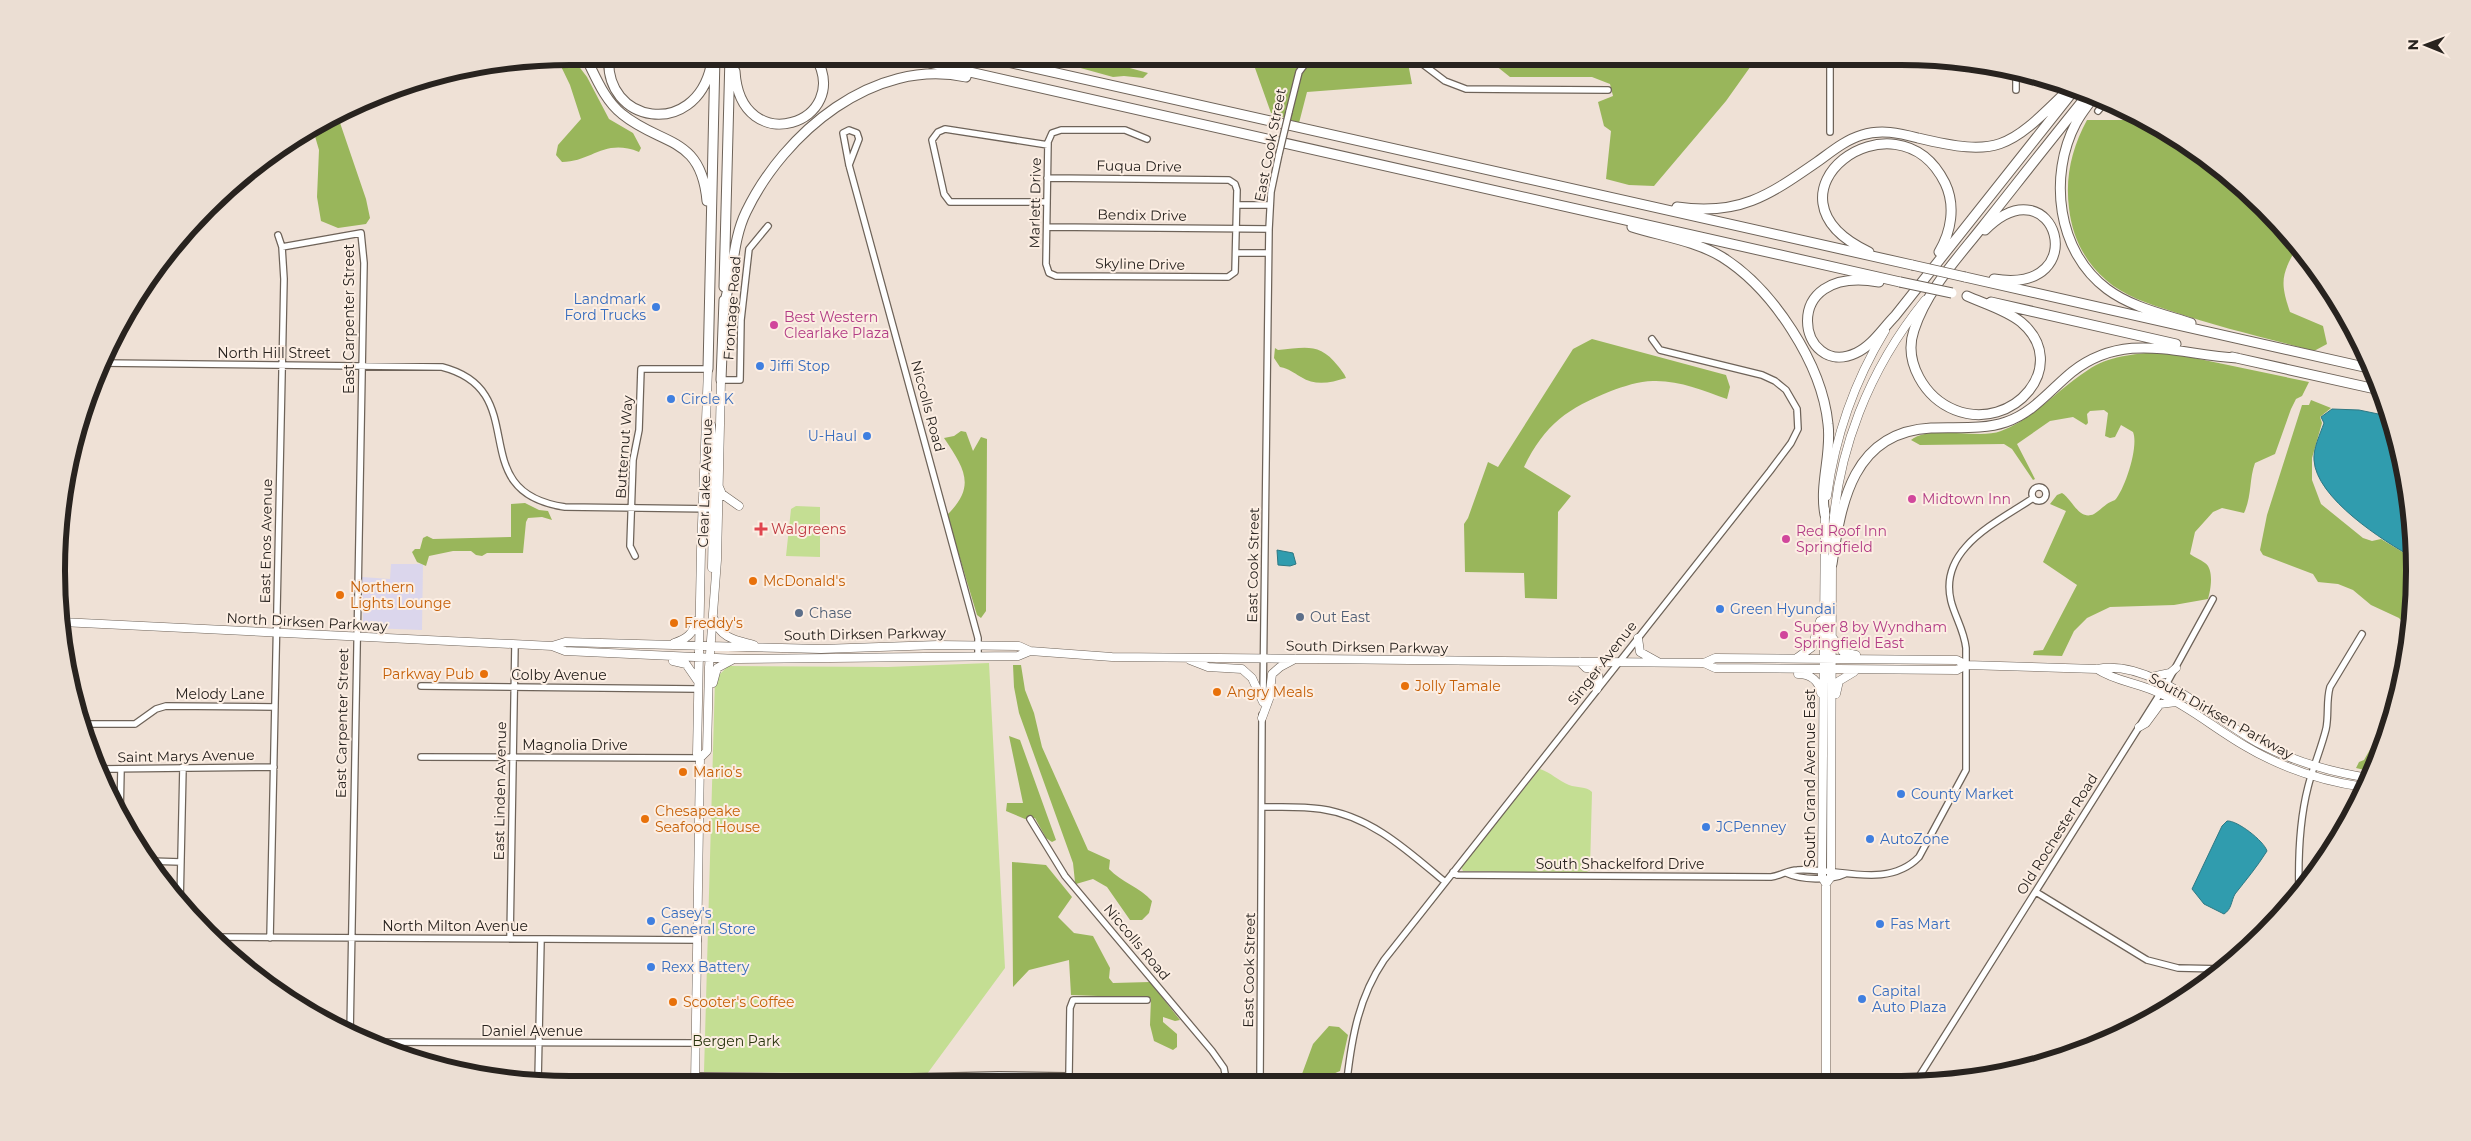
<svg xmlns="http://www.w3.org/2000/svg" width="2471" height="1141" font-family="Montserrat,sans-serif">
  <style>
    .industrial { fill: #dbd6ec }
    .green { fill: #c4de93 }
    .forest { fill: #99b65b }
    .water { fill: #309cae; stroke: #2e7883 }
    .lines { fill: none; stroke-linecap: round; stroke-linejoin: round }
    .minor-casing { stroke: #6e6359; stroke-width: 8 }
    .major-casing { stroke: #6e6359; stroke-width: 9 }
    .highway-casing { stroke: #6e6359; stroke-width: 11 }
    .minor { stroke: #fff; stroke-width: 5.5 }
    .major { stroke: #fff; stroke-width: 8 }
    .highway { stroke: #fff; stroke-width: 9 }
    .minor-bridge-casing { stroke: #6e6359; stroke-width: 8; stroke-linecap: butt }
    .highway-bridge-casing { stroke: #6e6359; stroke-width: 11; stroke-linecap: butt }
    .minor-bridge { stroke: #fff; stroke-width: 5.5 }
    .highway-bridge { stroke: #fff; stroke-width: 9 }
    .shop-dot { fill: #3f7fe0; stroke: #fceee3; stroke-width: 2 }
    .hotel-dot { fill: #d1479c; stroke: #fceee3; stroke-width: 2 }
    .health-dot { fill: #e0444e; stroke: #fceee3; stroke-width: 2 }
    .food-dot { fill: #e8710a; stroke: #fceee3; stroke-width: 2 }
    .service-dot { fill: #5c6f8a; stroke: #fceee3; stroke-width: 2 }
    .labels { text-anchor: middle; stroke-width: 4; stroke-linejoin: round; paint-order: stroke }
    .street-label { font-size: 14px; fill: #28231f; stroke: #fceee3 }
    .shop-label { font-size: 14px; fill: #366cbe; stroke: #fceee3; text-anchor: start }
    .hotel-label { font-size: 14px; fill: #b23c85; stroke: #fceee3; text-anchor: start }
    .health-label { font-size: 14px; fill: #be3a42; stroke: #fceee3; text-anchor: start }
    .food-label { font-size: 14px; fill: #c56008; stroke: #fceee3; text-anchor: start }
    .service-label { font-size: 14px; fill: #4e5e75; stroke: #fceee3; text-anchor: start }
    .park-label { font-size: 14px; fill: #29350e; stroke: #fceee3 }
    .rim { fill: none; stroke: #28231f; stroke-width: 6 }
  </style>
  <rect width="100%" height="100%" fill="#efe1d6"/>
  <!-- industrial -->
  <path class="industrial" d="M391 564H423L422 630 369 628 363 623 362 577 390 579Z"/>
  <!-- green -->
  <path class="green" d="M796 506 820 507V557L786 556 791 509Z
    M989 663 1005 968 927 1074 704 1072 715 679 728 666 888 667Z
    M1540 769C1550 772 1559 781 1569 785 1577 788 1586 786 1592 792L1590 870 1585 873 1463 871 1461 867 1464 862Z"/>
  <!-- forest -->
  <path class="forest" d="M571 56 587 77 609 119 633 133 641 148 639 152C604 138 592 162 562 162L556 155 558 145 581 119 570 85 557 58Z
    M1037 56H1086L1148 73 1143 78 1124 76 1113 77Z
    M1168 56H1378L1408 63 1412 84 1307 92 1299 123 1271 113 1255 68Z
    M1488 56H1758L1726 101 1654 186 1629 185 1606 179 1611 131 1604 126 1598 102 1613 96 1610 84 1592 77H1510L1490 61Z
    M337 114 366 199 370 218 366 224 338 228 321 221 317 197 319 150 312 126Z
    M2087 120H2143L2186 143 2264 207 2297 247C2281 275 2280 282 2290 312L2323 326 2327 344 2314 351C2266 338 2218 327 2171 311 2149 304 2124 296 2106 280 2084 261 2072 236 2069 208 2065 176 2072 148 2087 120Z
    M1592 339 1726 375 1730 387 1727 399C1704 391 1681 381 1656 381 1642 380 1624 386 1611 391 1568 408 1545 424 1524 467L1571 496 1558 512 1557 599 1525 598 1524 573 1465 572 1464 524 1468 518 1488 462 1498 467 1573 349Z
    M1275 348 1278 350C1305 348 1319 342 1338 366 1341 370 1344 373 1346 378 1330 383 1315 386 1301 377 1292 372 1290 369 1280 367L1274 358Z
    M2157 352 2180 355 2309 382 2302 396 2296 399 2291 409 2275 454 2255 463C2249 479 2252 496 2244 513L2222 508 2213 512 2195 532 2190 554C2195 558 2200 559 2205 563 2214 569 2211 589 2208 599L2174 605 2110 607 2087 618 2074 631 2062 656 2033 655 2034 651 2043 650 2077 585 2043 562 2066 511 2050 504 2057 495 2062 493C2073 500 2079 521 2094 514 2102 509 2106 503 2115 500 2125 489 2139 446 2133 432L2121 425 2115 437 2110 438 2105 436 2108 413 2104 410 2090 411 2087 414 2088 423 2086 425 2073 417 2050 421 2017 444 2035 479 2033 480 2012 449 2004 444 1920 445 1911 440C1931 424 1978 440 2001 431 2035 418 2058 389 2088 370 2108 356 2134 354 2157 352Z
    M2311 400 2331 408 2320 417 2322 423 2312 458V480L2321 504 2363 538 2372 541 2381 539 2414 559 2415 570 2409 629 2399 618 2371 605 2353 590 2338 584 2318 582 2313 574 2263 555 2260 550 2267 515 2302 405H2309Z
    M961 431 966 432 973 451 981 437 987 439 986 611 981 618 977 615 947 515C977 486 964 468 944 438L954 436Z
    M525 503 539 510 548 511 552 520 542 517 528 518 526 522 523 553H487L482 556 476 555 471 551H453L429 556 426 566 417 562 412 552 415 549H420L423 538 427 536 433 539 511 537V504Z
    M1013 665H1021L1025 690 1034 713 1042 747 1088 850 1110 860 1109 869C1121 882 1140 887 1152 901L1149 913 1142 920H1130L1107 887 1093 879 1076 884 1075 882 1073 863 1019 713 1014 687Z
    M2399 689 2376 767 2373 772 2356 768 2359 762 2364 760 2372 746H2379Z
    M1009 736 1020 740 1056 840 1052 842 1046 838 1035 818 1025 819 1006 811 1007 803H1023Z
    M1012 862 1046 865 1072 897 1058 917 1074 933 1093 936 1110 968 1109 978 1113 983 1150 982 1180 1020 1175 1021 1163 1017V1022L1177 1034V1047L1173 1050 1154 1041 1150 1025 1151 998 1071 995 1069 960 1029 970 1013 987Z
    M1329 1026 1339 1027 1348 1035 1340 1071 1333 1074H1302L1313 1044Z"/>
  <!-- water -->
  <path class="water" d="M2332 409 2359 410 2388 416 2405 470 2414 558C2383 541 2316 498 2314 460 2313 449 2320 434 2324 423L2321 417Z
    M1277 550 1293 553 1296 564 1290 566 1278 565Z
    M2227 821C2237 820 2264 841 2267 851 2257 867 2246 880 2235 894 2231 901 2232 909 2224 914L2204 904 2192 889 2222 826Z"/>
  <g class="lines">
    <!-- minor casing -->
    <g class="minor-casing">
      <path id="minor" d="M1412 56 1445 81 1466 89 1608 90
        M1830 56V132
        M2016 71V90
        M2098 111 2107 100
        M1289 112 1299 72 1311 56
        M849 165 859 139 857 133 849 130 843 133 849 165 978 638V655
        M1047 178 1229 180 1235 184 1237 190 1235 272 1228 277 1056 276 1049 273 1046 264 1048 142 1052 133 1061 130H1125L1147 139
        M1047 202H950L944 194 932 140 938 132 945 129 1048 145
        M1237 205H1270
        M1047 227 1269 229
        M282 247 361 233 364 263 350 1034
        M1236 253H1268
        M102 363 442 367C536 391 460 492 565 507L716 509
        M721 380H740L741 320 749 249 768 226
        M2032 494a7 7 0 1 1 14 0a7 7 0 1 1-14 0Z
        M635 556 630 546 633 460 639 430 641 369H708
        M421 686 697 689
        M1263 698 1269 229 1271 192 1279 154
        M80 724H135L156 709 166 706 275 707
        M421 757 700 758
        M99 769 274 767
        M1263 807C1283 807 1302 806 1321 809 1371 816 1408 851 1445 882
        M120 817 121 769
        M1030 819 1065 876 1212 1051 1224 1068 1226 1079
        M149 861 181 862
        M1453 872 1457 875 1771 877C1780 876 1788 870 1797 870 1837 867 1887 890 1919 857L1966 770V648C1964 630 1955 617 1951 601 1938 548 1998 522 2033 498
        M1786 873C1801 880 1830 881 1845 874
        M2036 892 2147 960 2178 968 2223 969
        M2299 893C2298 857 2299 822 2308 787 2313 767 2321 749 2326 729 2329 715 2326 701 2330 687L2362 634
        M180 904 183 767
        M212 937 698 940
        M270 938 284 279 282 247 278 235
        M510 939 515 644
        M367 1042 696 1043
        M695 1076 865 1078 999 1075 1485 1082
        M1069 1076 1070 1008 1073 1000H1147
        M1347 1080C1352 1036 1359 997 1384 960L1770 471 1791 443 1798 429 1797 409 1786 390 1775 381 1762 375 1660 350 1652 339
        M1917 1080 2168 681 2213 599
        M538 1082 541 939
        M1260 1083 1262 715"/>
    </g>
    <!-- major casing -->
    <g class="major-casing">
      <path id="major" d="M711 425 714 459 712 568
        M719 487 722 494 739 506
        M1827 496C1835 437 1854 382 1885 331
        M1825 510 1822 877 1826 884
        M1832 541C1836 452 1869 369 1925 300
        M714 619C721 639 736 640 754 645
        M61 622 552 646 565 651 738 659 1018 656 1030 651
        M1638 638 1640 652 1658 662
        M1833 638 1843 652 1856 655
        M674 643C686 639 694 634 695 621
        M552 646 565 642 821 649 938 645 1019 646 1030 651 1112 657 1704 663 1715 668 1957 670 1966 665
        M1797 658 1812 647 1820 621
        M1190 660 1208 667 1242 669 1252 678 1263 702
        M673 661 686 664 697 680
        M1580 662 1586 668C1600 668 1600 678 1597 689
        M1704 663 1715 658 1957 660 1966 665 2097 669C2152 658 2215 720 2260 744 2295 762 2331 772 2369 778
        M2097 669C2116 682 2141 683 2161 694 2191 708 2217 730 2245 746 2282 768 2322 781 2364 787
        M1798 674C1811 674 1819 681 1821 693
        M2151 677 2170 673 2176 668
        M713 683 717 668 732 660
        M1836 694 1839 681 1854 672
        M1262 718 1269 699 1272 674 1280 667 1295 659
        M2139 727 2146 723 2160 704 2176 702
        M700 758 707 751 709 667 717 560 721 380
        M1826 1081V884L1831 877 1832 558
        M695 1084 700 758 697 754 701 550 708 369"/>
    </g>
    <!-- highway casing -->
    <g class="highway-casing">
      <path id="highway" d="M585 56C595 75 604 100 622 114 661 146 701 135 707 201
        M609 56C603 124 695 139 711 66
        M899 56 1900 282
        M981 56 1912 265
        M735 71C740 161 855 123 815 56
        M2095 95C2089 104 2081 113 2076 123 2048 176 2057 252 2107 289 2131 307 2163 314 2191 323
        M1677 207C1739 216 1768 196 1817 162 1831 152 1845 140 1862 135 1881 129 1899 133 1918 138 1998 157 2008 149 2065 93
        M1632 227C1661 236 1696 241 1722 257 1773 289 1822 364 1828 424 1832 454 1819 484 1825 515
        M1985 230C2055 160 2096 295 1994 279
        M1869 252C1748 195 1896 85 1945 183 1956 206 1951 232 1939 252
        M1965 277 2373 369
        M1879 282C1776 264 1799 380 1856 353 1872 346 1883 328 1895 316L2075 89
        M724 287 730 56
        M1967 296C1985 304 2006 310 2021 322 2072 365 2013 433 1955 410 1925 398 1903 362 1914 330 1927 290 1957 259 1983 226 2018 182 2053 137 2089 93
        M1991 302 2176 344
        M724 304C734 274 732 241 746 212 784 133 874 57 966 77
        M2232 357 2380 390
        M708 369 715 56
        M721 380 724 300
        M1832 564C1841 502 1853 432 1931 428 1955 427 1983 430 2006 422 2033 413 2051 389 2072 372 2126 330 2178 355 2237 358"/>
    </g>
    <!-- minor -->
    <use href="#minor" class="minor"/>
    <!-- major -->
    <use href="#major" class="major"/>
    <!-- highway -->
    <use href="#highway" class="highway"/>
    <!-- minor-bridge casing -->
    <g class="minor-bridge-casing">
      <path id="minor-bridge" d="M1279 154 1289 112"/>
    </g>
    <!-- highway-bridge casing -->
    <g class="highway-bridge-casing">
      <path id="highway-bridge" d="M1912 265 1965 277
        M1900 282 1952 293"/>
    </g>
    <!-- minor-bridge -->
    <use href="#minor-bridge" class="minor-bridge"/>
    <!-- highway-bridge -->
    <use href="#highway-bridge" class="highway-bridge"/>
  </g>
  <!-- markers -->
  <g class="shop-dot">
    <circle cx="656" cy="307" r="5"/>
    <circle cx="760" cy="366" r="5"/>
    <circle cx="671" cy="399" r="5"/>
    <circle cx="867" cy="436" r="5"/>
    <circle cx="1720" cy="609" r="5"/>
    <circle cx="1901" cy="794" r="5"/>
    <circle cx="1706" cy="827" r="5"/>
    <circle cx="1870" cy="839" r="5"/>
    <circle cx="651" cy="921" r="5"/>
    <circle cx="1880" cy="924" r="5"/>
    <circle cx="651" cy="967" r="5"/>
    <circle cx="1862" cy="999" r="5"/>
  </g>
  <g class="hotel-dot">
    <circle cx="774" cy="325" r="5"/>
    <circle cx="1912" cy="499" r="5"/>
    <circle cx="1786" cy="539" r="5"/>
    <circle cx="1784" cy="635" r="5"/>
  </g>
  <path class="health-dot" d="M758.5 521.5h5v5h5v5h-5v5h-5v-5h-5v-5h5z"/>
  <g class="food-dot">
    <circle cx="753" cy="581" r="5"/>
    <circle cx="340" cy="595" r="5"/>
    <circle cx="674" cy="623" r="5"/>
    <circle cx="484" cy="674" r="5"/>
    <circle cx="1405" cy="686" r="5"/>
    <circle cx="1217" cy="692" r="5"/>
    <circle cx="683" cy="772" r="5"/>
    <circle cx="645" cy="819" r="5"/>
    <circle cx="673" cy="1002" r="5"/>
  </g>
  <g class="service-dot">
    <circle cx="799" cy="613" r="5"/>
    <circle cx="1300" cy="617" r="5"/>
  </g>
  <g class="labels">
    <!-- street labels -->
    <g class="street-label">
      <text transform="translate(1270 145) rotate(-79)" y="5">East Cook Street</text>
      <text transform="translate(1139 166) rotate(1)" y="5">Fuqua Drive</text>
      <text transform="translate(1035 203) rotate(-89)" y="5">Marlett Drive</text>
      <text transform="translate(1142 215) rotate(1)" y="5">Bendix Drive</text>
      <text transform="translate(1140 264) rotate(1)" y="5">Skyline Drive</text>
      <text transform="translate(732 308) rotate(-86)" y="5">Frontage Road</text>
      <text transform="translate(349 319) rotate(-90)" y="5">East Carpenter Street</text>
      <text x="274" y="358">North Hill Street</text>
      <text transform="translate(928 406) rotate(75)" y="5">Niccolls Road</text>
      <text transform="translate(624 447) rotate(-86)" y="5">Butternut Way</text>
      <text transform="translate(705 483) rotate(-88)" y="5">Clear Lake Avenue</text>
      <text transform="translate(266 541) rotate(-89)" y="5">East Enos Avenue</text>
      <text transform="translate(1253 565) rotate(-89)" y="5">East Cook Street</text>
      <text transform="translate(307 622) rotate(3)" y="5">North Dirksen Parkway</text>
      <text transform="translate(865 634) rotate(-1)" y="5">South Dirksen Parkway</text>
      <text transform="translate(1367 647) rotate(1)" y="5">South Dirksen Parkway</text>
      <text transform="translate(1602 663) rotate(-52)" y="5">Singer Avenue</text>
      <text x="559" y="680">Colby Avenue</text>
      <text x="220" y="699">Melody Lane</text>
      <text transform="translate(2221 716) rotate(29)" y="5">South Dirksen Parkway</text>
      <text transform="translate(342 723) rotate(-89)" y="5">East Carpenter Street</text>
      <text x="575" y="750">Magnolia Drive</text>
      <text transform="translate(186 756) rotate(-1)" y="5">Saint Marys Avenue</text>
      <text transform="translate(1810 778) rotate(-90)" y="5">South Grand Avenue East</text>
      <text transform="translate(500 791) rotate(-89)" y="5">East Linden Avenue</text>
      <text transform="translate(2057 834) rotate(-58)" y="5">Old Rochester Road</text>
      <text x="1620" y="869">South Shackelford Drive</text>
      <text x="455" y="931">North Milton Avenue</text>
      <text transform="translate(1137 942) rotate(50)" y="5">Niccolls Road</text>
      <text transform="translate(1249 970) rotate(-89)" y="5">East Cook Street</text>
      <text x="532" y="1036">Daniel Avenue</text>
    </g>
    <!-- shop labels -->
    <g class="shop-label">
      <text x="646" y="304" text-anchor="end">Landmark<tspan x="646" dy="16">Ford Trucks</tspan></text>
      <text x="770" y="371">Jiffi Stop</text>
      <text x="681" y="404">Circle K</text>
      <text x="857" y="441" text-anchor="end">U-Haul</text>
      <text x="1730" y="614">Green Hyundai</text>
      <text x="1911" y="799">County Market</text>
      <text x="1716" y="832">JCPenney</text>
      <text x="1880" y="844">AutoZone</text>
      <text x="661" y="918">Casey's<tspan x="661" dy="16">General Store</tspan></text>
      <text x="1890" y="929">Fas Mart</text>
      <text x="661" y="972">Rexx Battery</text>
      <text x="1872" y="996">Capital<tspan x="1872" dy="16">Auto Plaza</tspan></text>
    </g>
    <!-- hotel labels -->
    <g class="hotel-label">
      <text x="784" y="322">Best Western<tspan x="784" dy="16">Clearlake Plaza</tspan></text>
      <text x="1922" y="504">Midtown Inn</text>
      <text x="1796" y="536">Red Roof Inn<tspan x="1796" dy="16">Springfield</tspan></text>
      <text x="1794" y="632">Super 8 by Wyndham<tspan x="1794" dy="16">Springfield East</tspan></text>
    </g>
    <!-- health labels -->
    <g class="health-label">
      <text x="771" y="534">Walgreens</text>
    </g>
    <!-- food labels -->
    <g class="food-label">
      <text x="763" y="586">McDonald's</text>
      <text x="350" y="592">Northern<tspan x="350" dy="16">Lights Lounge</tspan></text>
      <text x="684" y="628">Freddy's</text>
      <text x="474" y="679" text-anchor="end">Parkway Pub</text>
      <text x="1415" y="691">Jolly Tamale</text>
      <text x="1227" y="697">Angry Meals</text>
      <text x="693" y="777">Mario's</text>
      <text x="655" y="816">Chesapeake<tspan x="655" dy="16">Seafood House</tspan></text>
      <text x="683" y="1007">Scooter's Coffee</text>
    </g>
    <!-- service labels -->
    <g class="service-label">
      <text x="809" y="618">Chase</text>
      <text x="1310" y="622">Out East</text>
    </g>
    <!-- park labels -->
    <g class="park-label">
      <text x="736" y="1046">Bergen Park</text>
    </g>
  </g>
  <!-- crop -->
  <path d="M0 0H2471V1141H0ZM570 65H1901A505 505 0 0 1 2406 570V571A505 505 0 0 1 1901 1076H570A505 505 0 0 1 65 571V570A505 505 0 0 1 570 65Z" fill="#ebded3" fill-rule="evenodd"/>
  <path class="rim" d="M570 65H1901A505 505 0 0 1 2406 570V571A505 505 0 0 1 1901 1076H570A505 505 0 0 1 65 571V570A505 505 0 0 1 570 65Z"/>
  <!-- north arrow -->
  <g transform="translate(2426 45) rotate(271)" stroke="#fceee3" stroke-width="4" paint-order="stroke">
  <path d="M0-4L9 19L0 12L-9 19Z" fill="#28231f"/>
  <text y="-8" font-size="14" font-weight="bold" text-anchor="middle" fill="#28231f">N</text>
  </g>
</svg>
